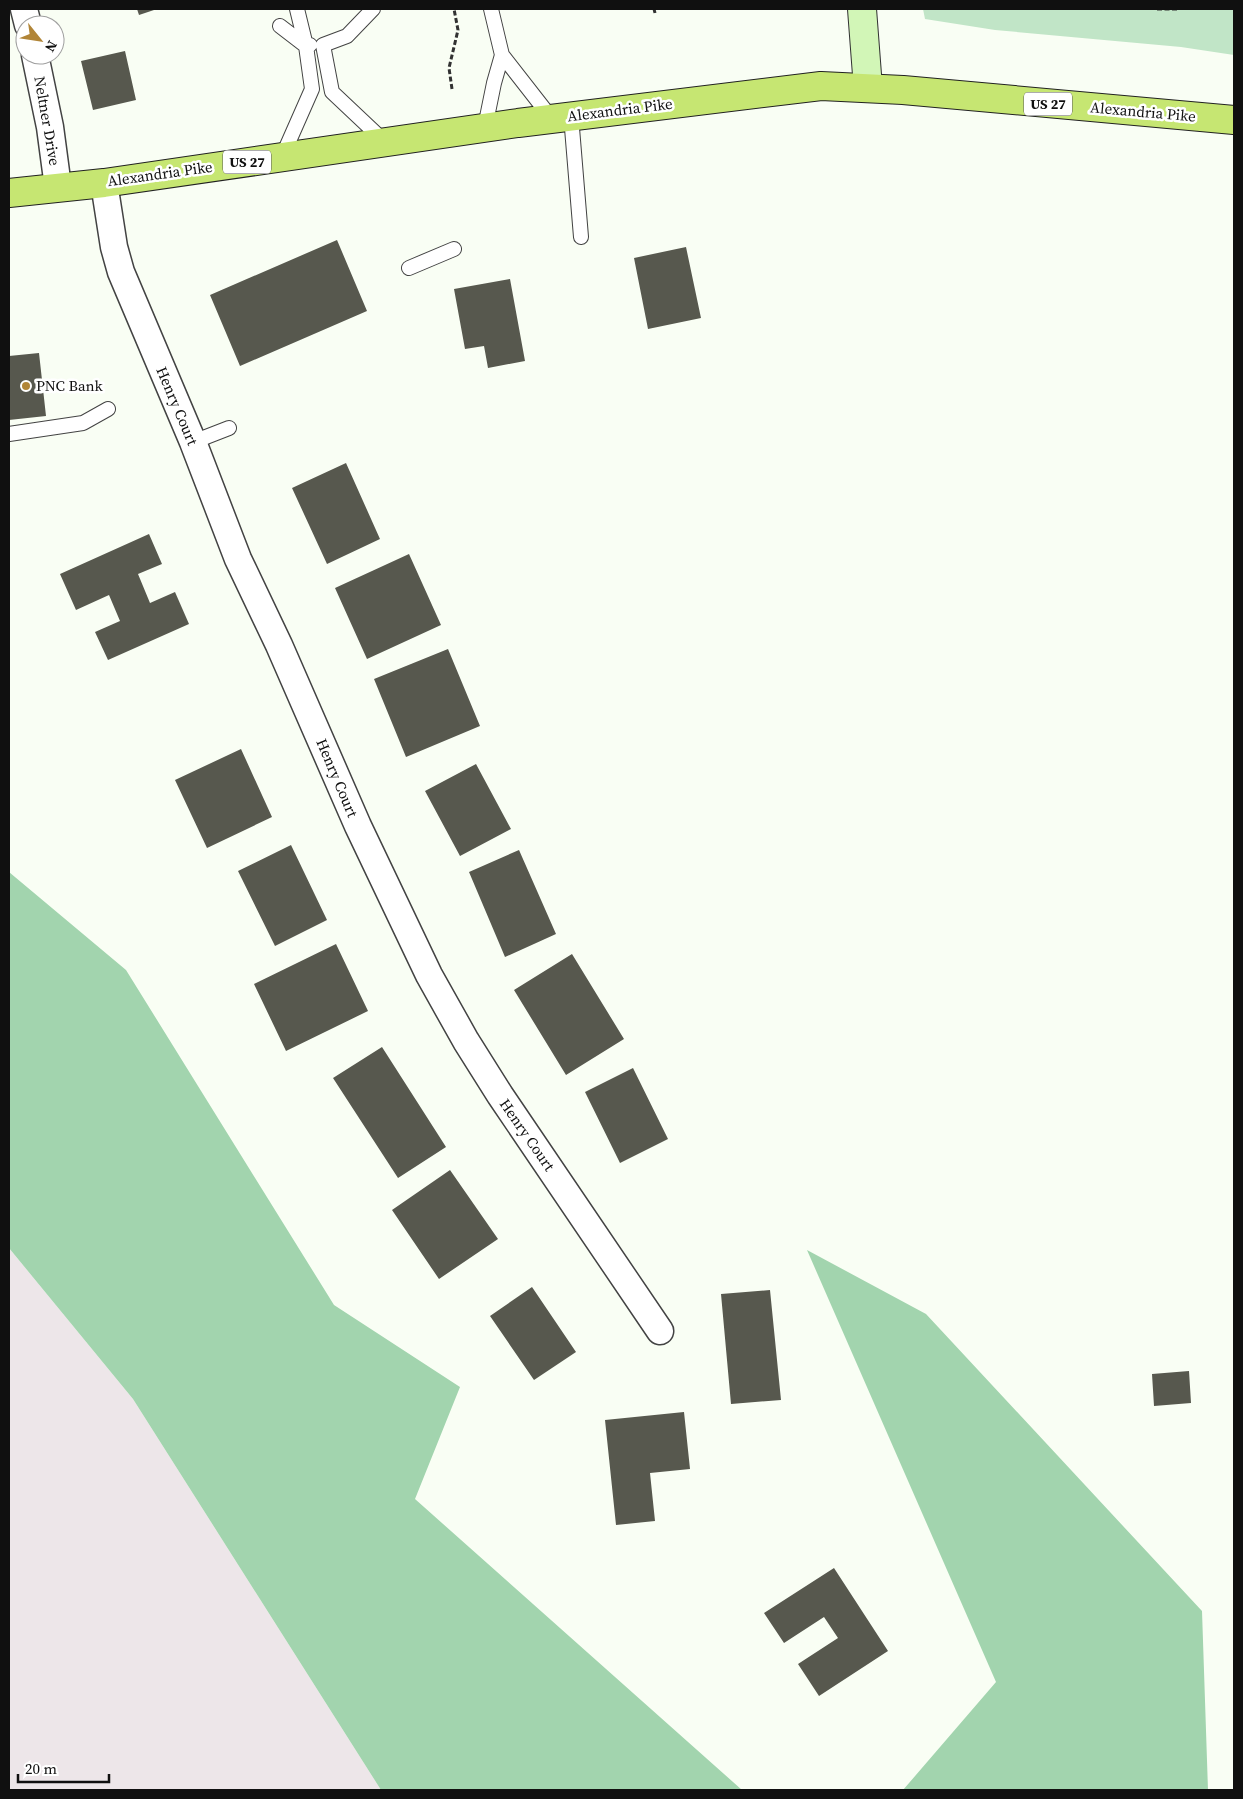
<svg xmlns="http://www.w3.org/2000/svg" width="1243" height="1799" font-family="'Source Serif 4',serif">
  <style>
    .industrial { fill: #ede6e9 }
    .green { fill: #c1e5c7 }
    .forest { fill: #a2d4ae }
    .building { fill: #57584e }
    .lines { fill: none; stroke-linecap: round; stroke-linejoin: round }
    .service-casing { stroke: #434343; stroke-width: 16 }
    .minor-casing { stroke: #434343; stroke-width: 29 }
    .secondary-casing { stroke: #323232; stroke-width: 30 }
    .trunk-casing { stroke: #212121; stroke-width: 30 }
    .path { stroke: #323232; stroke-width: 3; stroke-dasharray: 5 2.5; stroke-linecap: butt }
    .service { stroke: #fff; stroke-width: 14 }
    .minor { stroke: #fff; stroke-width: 26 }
    .secondary { stroke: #d2f6b7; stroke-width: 28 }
    .trunk { stroke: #c6e672; stroke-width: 28 }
    .poi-dot { fill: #b18537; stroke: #fff; stroke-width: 2 }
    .labels { text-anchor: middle; stroke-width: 5; stroke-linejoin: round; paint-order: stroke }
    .shield { fill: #fff; stroke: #585858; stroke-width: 1 }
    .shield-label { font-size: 14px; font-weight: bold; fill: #101010 }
    .street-label { font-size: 15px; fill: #101010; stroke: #fff }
    .poi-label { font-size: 15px; fill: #101010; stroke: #fff; text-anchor: start }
  </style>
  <rect width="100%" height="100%" fill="#f9fef4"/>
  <!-- industrial -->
  <path class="industrial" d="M9 1248 133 1399 381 1790H9Z"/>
  <!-- green -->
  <path class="green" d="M923 9H1234V55L1181 47 995 30 925 19Z"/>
  <!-- forest -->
  <path class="forest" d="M9 872 126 970 334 1305 460 1387 415 1499 742 1790H381L133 1399 9 1248Z
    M807 1250 926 1314 1202 1611 1208 1790H903L996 1682Z"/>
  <!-- building -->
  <path class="building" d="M137 9H157L139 15Z
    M125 51 136 100 93 110 81 61Z
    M337 240 367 311 240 366 210 295Z
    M686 247 701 318 648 329 634 258Z
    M510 279 525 361 488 368 484 346 465 349 454 289Z
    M39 353 46 416 9 420V356Z
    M346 463 380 539 327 564 292 488Z
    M149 534 162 564 138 574 150 603 175 592 189 624 108 660 95 632 120 621 109 595 76 610 60 574Z
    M409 554 441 625 367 659 335 588Z
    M448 649 480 726 406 757 374 679Z
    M241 749 272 817 207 848 175 780Z
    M476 764 511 829 460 856 425 791Z
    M291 845 327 920 275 946 238 871Z
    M519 850 556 934 505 957 469 872Z
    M336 944 368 1011 286 1051 254 984Z
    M572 954 624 1039 566 1075 514 990Z
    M382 1047 446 1147 398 1178 333 1078Z
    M633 1068 668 1139 620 1163 585 1092Z
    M450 1170 498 1239 439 1279 392 1210Z
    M532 1287 576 1352 534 1380 490 1316Z
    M770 1290 781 1400 731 1404 721 1294Z
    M1189 1371 1191 1403 1154 1406 1152 1374Z
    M684 1412 690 1469 650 1473 655 1521 616 1525 605 1420Z
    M834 1568 888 1651 819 1696 798 1664 838 1638 824 1617 784 1643 764 1613Z"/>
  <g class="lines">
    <!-- service casing -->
    <g class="service-casing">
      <path id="service" d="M297 9 306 46 310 45
        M373 9 347 36 323 45 332 92 385 142
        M491 9 502 55 552 119
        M280 26 306 46 312 89 282 157
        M571 116 581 237
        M485 127 494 83 502 55
        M409 268 454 249
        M9 434 83 423 108 409
        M193 442 229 428"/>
    </g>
    <!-- minor casing -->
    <g class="minor-casing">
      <path id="minor" d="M24 9 28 25
        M35 55 50 127 58 187
        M104 183 114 247 121 272 193 442 238 559 279 645 358 826 429 975 466 1041 500 1095 660 1331"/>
    </g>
    <!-- secondary casing -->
    <g class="secondary-casing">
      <path id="secondary" d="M862 9 868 88"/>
    </g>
    <!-- trunk casing -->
    <g class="trunk-casing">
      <path id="trunk" d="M9 193 104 183 518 123 821 86 903 90 1234 120"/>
    </g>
    <!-- path -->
    <path class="path" d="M654 9 655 13
      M1157 9H1177
      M452 89 449 68 458 30 454 9"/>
    <!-- service -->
    <use href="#service" class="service"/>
    <!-- minor -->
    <use href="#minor" class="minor"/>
    <!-- secondary -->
    <use href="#secondary" class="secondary"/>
    <!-- trunk -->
    <use href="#trunk" class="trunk"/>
  </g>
  <!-- markers -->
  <circle class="poi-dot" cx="26" cy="386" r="5"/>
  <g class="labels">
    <!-- shield labels -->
    <g class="shield">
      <rect x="1024" y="92.5" width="48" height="23" rx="4"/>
      <rect x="223" y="150.5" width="48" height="23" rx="4"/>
    </g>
    <g class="shield-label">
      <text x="1048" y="109">US 27</text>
      <text x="247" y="167">US 27</text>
    </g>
    <!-- street labels -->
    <g class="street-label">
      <text transform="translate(620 110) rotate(-7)" y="5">Alexandria Pike</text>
      <text transform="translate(1143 112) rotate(5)" y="5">Alexandria Pike</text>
      <text transform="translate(47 121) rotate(80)" y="5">Neltner Drive</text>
      <text transform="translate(160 174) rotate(-8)" y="5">Alexandria Pike</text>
      <text transform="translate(177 406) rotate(67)" y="5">Henry Court</text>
      <text transform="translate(337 778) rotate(67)" y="5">Henry Court</text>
      <text transform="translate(527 1135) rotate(55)" y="5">Henry Court</text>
    </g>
    <!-- poi labels -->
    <g class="poi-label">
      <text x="36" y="391">PNC Bank</text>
    </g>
  </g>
  <!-- border -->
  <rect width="1243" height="1799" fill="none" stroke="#101010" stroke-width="20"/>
  <!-- north arrow -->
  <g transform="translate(40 40) rotate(120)"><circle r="24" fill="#ffffff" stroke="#9f9f9f"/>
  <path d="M0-4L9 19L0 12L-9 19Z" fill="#b18537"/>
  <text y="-8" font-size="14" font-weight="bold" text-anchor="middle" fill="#101010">N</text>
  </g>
  <!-- scale -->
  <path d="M18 1774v8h91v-8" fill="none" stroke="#101010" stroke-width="2.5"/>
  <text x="25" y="1774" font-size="15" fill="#101010" stroke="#ffffff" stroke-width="4" paint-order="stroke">20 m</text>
</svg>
